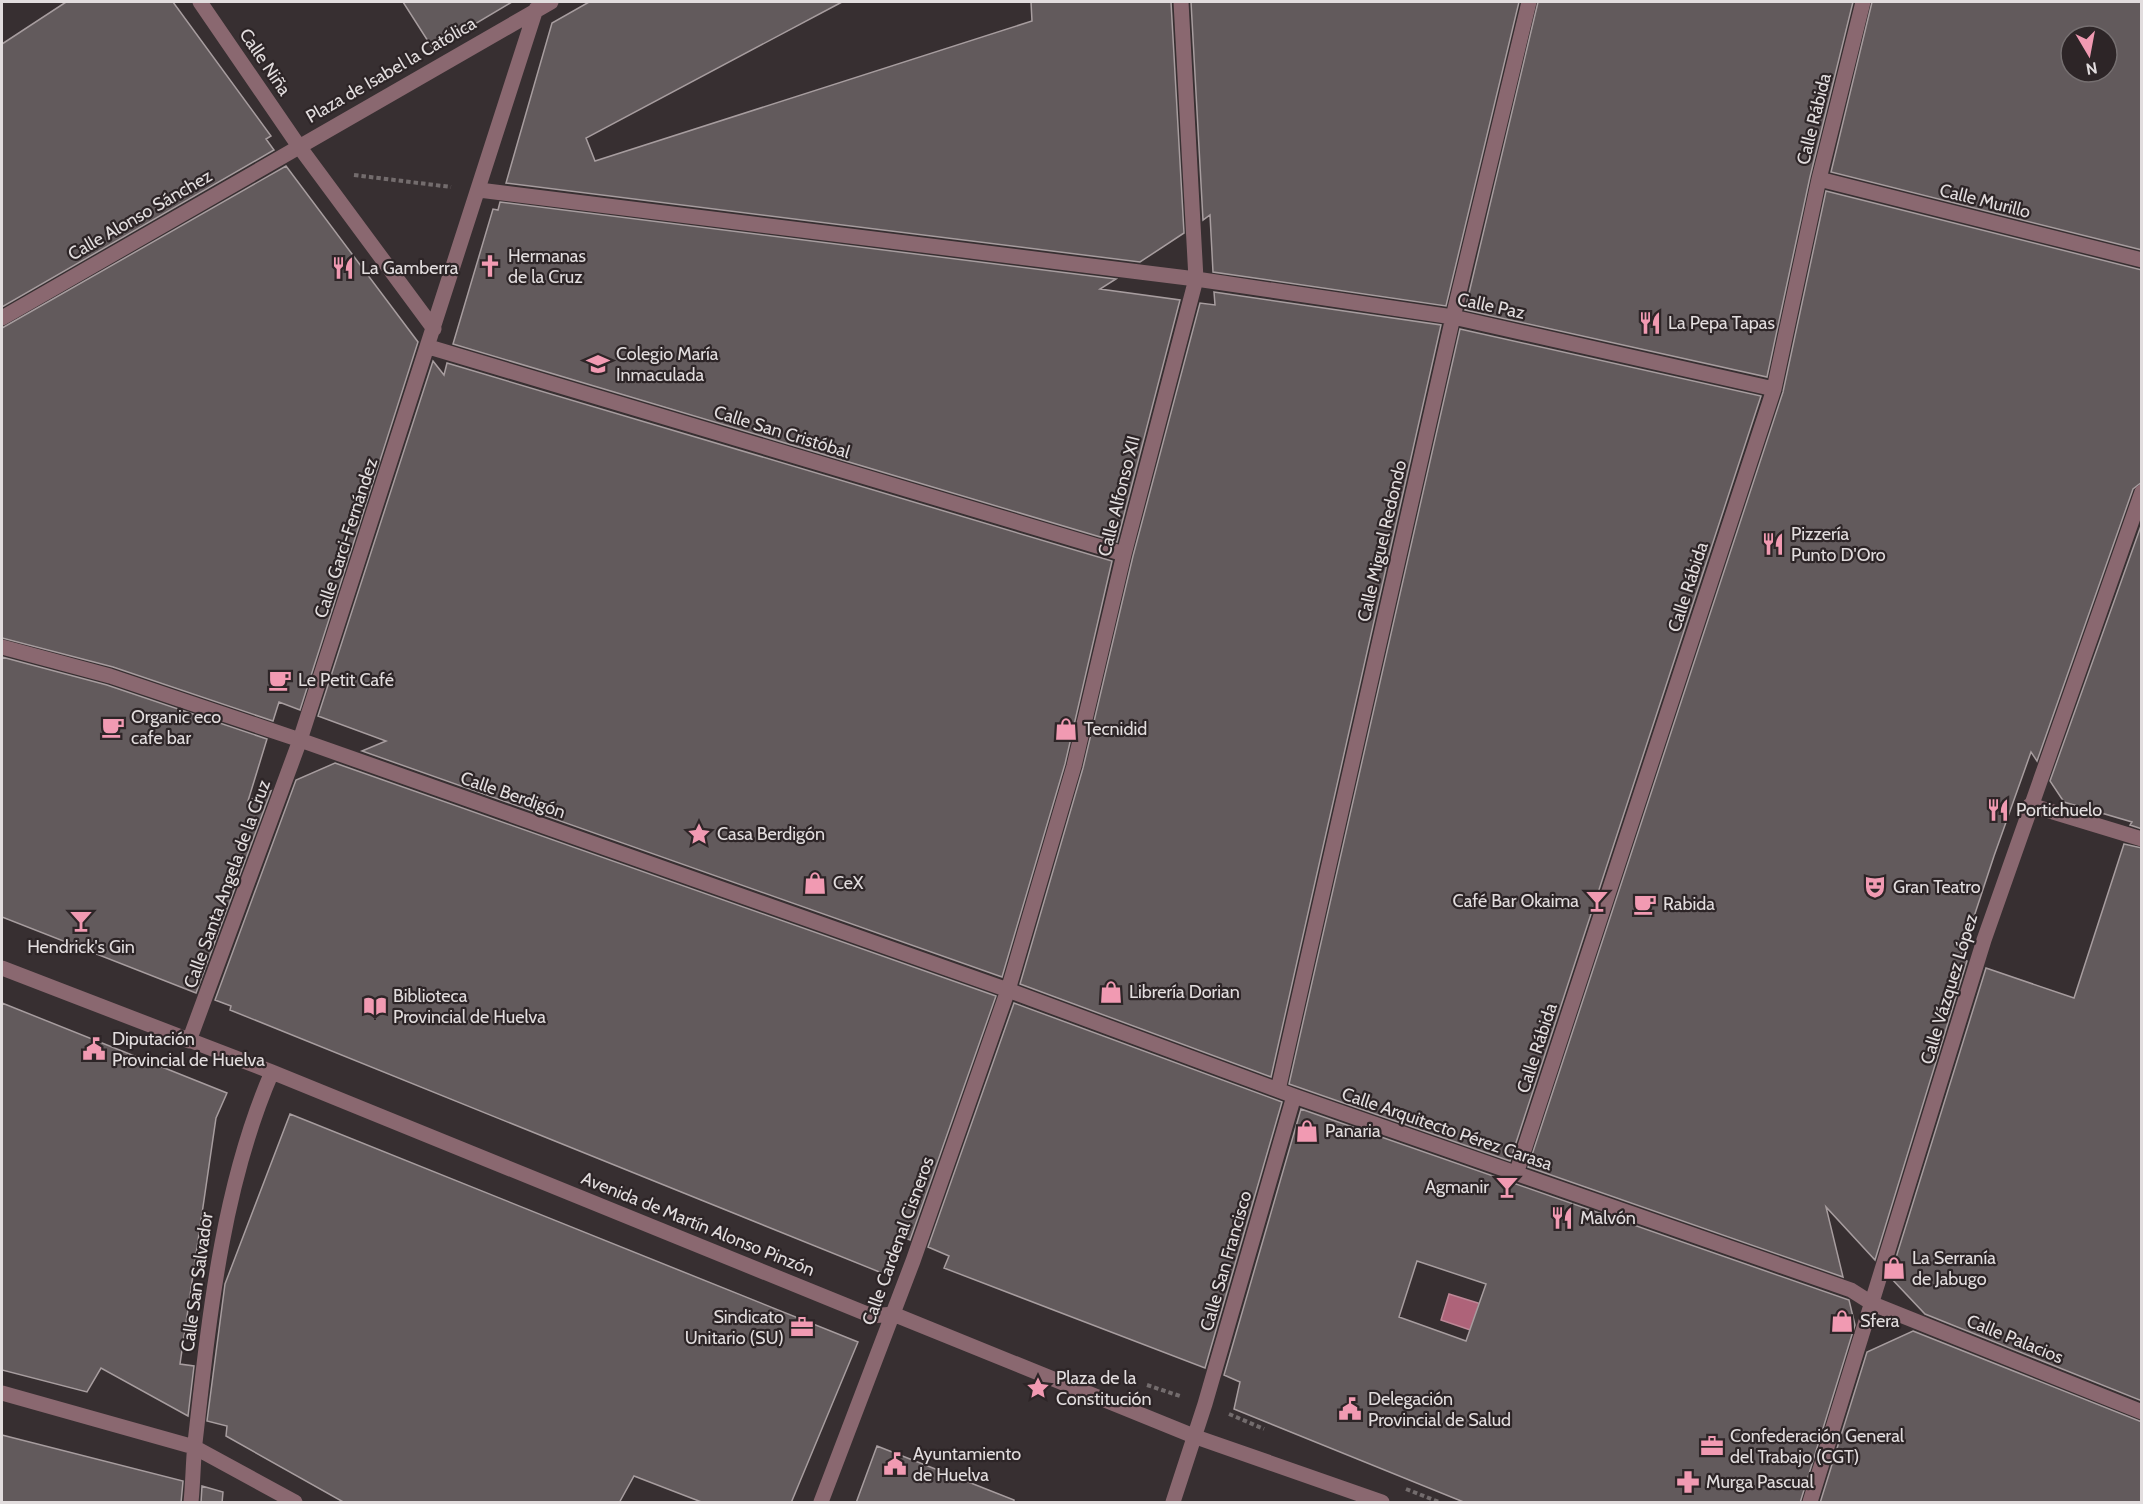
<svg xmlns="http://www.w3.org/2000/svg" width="2143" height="1504" font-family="Cabin,sans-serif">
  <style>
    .water { fill: #ae6379; stroke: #be8897; stroke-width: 1.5 }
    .building { fill: #625a5c; stroke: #a79d9f; stroke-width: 1.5; fill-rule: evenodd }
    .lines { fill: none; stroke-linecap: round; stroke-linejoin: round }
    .path { stroke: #736c6d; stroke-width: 4; stroke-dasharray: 4.5 3; stroke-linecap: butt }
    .minor { stroke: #8a6870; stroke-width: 15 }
    .labels { text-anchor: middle; stroke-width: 4.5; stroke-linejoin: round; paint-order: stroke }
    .street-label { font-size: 18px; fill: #e2ddde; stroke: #2d2527 }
    .poi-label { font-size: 18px; fill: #e2ddde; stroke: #2d2527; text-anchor: start }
  </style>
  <rect width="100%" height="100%" fill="#372f31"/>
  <!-- water -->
  <path class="water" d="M1449 1294 1494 1308 1485 1335 1441 1320Z"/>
  <!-- building -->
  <path class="building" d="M66 2H173L271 136 266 139 274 150 2 307V44Z
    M403 2H512L433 49Z
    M589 2H842L586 138 595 161 1032 21 1031 2H1171L1184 233 1140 262 506 183 552 23Z
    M1191 2H1519L1446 306 1213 272 1210 215 1203 220Z
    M1538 2H1853L1810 177 1767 377 1465 310Z
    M1872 2H2142V250L1831 172ZM2071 36H2107V72H2071Z
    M286 166 418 342 300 710 279 702 273 721 113 667 2 638V328Z
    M1826 191 2142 270V482L2133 489 2037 761 2031 752 1994 856 1960 959 1967 961 1875 1260 1826 1207 1843 1277 1528 1167 1783 392Z
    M500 202 1116 279 1100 289 1180 300 1117 542 453 344 493 209 498 210Z
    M1214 292 1441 325 1271 1077 1020 984 1083 768 1133 556 1200 303 1215 305Z
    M1460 329 1761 396 1510 1161 1289 1084Z
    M433 361 444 375 447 363 1112 561 1065 764 1002 977 362 751 386 741 318 716Z
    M2142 523V829L2130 825 2132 822 2064 802 2050 781Z
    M2 657 107 685 267 739 248 801 271 791 196 993 2 917Z
    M335 763 996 996 910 1240 903 1237 892 1262 882 1273 230 1010 231 1006 215 1000 296 780Z
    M2124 844 2142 848V1401L1925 1314 1890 1277 1986 968 2074 998Z
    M2 1003 227 1093 216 1118 180 1364 194 1366 188 1416 101 1368 87 1392 2 1370Z
    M1014 1003 1282 1102 1205 1368 944 1268 949 1256 928 1247Z
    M1301 1109 1849 1300 1855 1325 1800 1503H1466L1234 1409 1240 1382 1224 1375ZM1417 1261 1486 1284 1466 1341 1399 1317Z
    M290 1114 858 1342 791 1503H704L634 1476 619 1503H345L226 1436 227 1426 207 1421 225 1284Z
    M1913 1331 2142 1422V1503H1820L1867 1352Z
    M2 1435 183 1481 181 1503H2Z
    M877 1446 1014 1500V1503H856Z
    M202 1486 223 1492 222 1503H201Z"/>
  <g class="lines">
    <!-- path -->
    <path class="path" d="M354 175 451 187
      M1147 1385 1180 1396
      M1229 1414 1264 1429
      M1406 1489 1439 1502"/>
    <!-- minor -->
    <path class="minor" d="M200 2 298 145 434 329
      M1819 179 2142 260
      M479 190 1196 279 1453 317 1774 389
      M2 318 551 2
      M429 347 1124 554
      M2 647 110 676 300 740 1008 990 1294 1096 1851 1290 1873 1304 2142 1412
      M2030 805 2142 839
      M2 968 272 1072 872 1316 893 1314 1196 1437 1382 1502
      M189 1041 300 740 536 9
      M1278 1090 1453 317 1529 2
      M1516 1174 1774 389 1819 179 1863 2
      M2 1393 194 1447 295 1502
      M191 1502C193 1483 193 1463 195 1443 209 1319 222 1187 272 1072
      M821 1502 913 1261 1008 990 1074 766 1124 554 1196 279 1181 2
      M1173 1502 1205 1404 1294 1096
      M1810 1502 1984 940 2142 492"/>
  </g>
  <!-- icons -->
  <defs>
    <g id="church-bare" transform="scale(1.8)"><path d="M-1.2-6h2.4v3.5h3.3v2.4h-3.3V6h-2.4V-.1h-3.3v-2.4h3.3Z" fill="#f19ab2" stroke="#2d2527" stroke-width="2.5" paint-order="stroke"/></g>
    <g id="restaurant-bare" transform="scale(1.8)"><path d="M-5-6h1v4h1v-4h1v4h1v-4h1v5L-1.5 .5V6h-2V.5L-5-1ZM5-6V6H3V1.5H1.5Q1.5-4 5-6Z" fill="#f19ab2" stroke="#2d2527" stroke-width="2.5" paint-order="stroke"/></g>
    <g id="school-bare" transform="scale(1.8)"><path d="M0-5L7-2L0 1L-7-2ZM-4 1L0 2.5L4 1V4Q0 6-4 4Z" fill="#f19ab2" stroke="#2d2527" stroke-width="2.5" paint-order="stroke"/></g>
    <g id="cafe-bare" transform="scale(1.8)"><path d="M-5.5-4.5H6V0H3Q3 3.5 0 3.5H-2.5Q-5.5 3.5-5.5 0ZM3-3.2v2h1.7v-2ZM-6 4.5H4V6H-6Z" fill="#f19ab2" stroke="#2d2527" stroke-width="2.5" paint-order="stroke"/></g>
    <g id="shop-bare" transform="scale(1.8)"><path d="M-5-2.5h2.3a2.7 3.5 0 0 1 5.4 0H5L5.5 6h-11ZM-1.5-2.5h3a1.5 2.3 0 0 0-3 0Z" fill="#f19ab2" stroke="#2d2527" stroke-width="2.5" paint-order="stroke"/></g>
    <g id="sight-bare" transform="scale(1.8)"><path d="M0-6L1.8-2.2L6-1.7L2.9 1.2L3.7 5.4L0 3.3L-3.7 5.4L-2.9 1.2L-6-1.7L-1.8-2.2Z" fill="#f19ab2" stroke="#2d2527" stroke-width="2.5" paint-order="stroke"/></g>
    <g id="theatre-bare" transform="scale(1.8)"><path d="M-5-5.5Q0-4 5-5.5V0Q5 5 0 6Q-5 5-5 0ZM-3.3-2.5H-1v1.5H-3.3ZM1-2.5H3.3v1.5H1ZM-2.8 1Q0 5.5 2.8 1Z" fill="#f19ab2" stroke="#2d2527" stroke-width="2.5" paint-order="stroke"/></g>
    <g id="bar-bare" transform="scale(1.8)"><path d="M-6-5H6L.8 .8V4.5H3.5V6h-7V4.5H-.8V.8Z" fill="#f19ab2" stroke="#2d2527" stroke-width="2.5" paint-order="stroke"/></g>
    <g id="library-bare" transform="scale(1.8)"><path d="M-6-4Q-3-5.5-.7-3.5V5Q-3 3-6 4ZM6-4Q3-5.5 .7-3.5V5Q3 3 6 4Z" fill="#f19ab2" stroke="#2d2527" stroke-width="2.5" paint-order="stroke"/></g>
    <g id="civic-bare" transform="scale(1.8)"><path d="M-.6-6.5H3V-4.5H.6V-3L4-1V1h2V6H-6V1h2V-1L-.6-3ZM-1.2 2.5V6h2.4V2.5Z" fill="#f19ab2" stroke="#2d2527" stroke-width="2.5" paint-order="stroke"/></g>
    <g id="office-bare" transform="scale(1.8)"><path d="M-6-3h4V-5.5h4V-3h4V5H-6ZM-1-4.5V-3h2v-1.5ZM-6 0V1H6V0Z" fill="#f19ab2" stroke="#2d2527" stroke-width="2.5" paint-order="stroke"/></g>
    <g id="pharmacy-bare" transform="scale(1.8)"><path d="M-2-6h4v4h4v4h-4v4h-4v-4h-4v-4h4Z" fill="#f19ab2" stroke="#2d2527" stroke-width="2.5" paint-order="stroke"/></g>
  </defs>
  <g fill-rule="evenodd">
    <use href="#church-bare" x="490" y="266"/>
    <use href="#restaurant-bare" x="343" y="268"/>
    <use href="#restaurant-bare" x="1650" y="323"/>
    <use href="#school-bare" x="598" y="364"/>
    <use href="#restaurant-bare" x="1773" y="544"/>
    <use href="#cafe-bare" x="280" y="680"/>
    <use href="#cafe-bare" x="113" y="727"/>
    <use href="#shop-bare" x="1066" y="729"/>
    <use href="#restaurant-bare" x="1998" y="810"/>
    <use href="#sight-bare" x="699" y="834"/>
    <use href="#shop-bare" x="815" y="883"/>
    <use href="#theatre-bare" x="1875" y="887"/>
    <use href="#bar-bare" x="1597" y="901"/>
    <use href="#cafe-bare" x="1645" y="904"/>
    <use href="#bar-bare" x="81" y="921"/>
    <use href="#shop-bare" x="1111" y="992"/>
    <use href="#library-bare" x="375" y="1006"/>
    <use href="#civic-bare" x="94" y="1049"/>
    <use href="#shop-bare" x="1307" y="1131"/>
    <use href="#bar-bare" x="1507" y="1187"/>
    <use href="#restaurant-bare" x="1562" y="1218"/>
    <use href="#shop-bare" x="1894" y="1268"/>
    <use href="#shop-bare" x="1842" y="1321"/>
    <use href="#office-bare" x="802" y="1327"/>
    <use href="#sight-bare" x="1038" y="1388"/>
    <use href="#civic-bare" x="1350" y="1409"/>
    <use href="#office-bare" x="1712" y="1446"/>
    <use href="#civic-bare" x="895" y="1464"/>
    <use href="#pharmacy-bare" x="1688" y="1482"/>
  </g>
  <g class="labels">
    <!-- street labels -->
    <g class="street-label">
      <text transform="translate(265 62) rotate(56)" y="6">Calle Niña</text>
      <text transform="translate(391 70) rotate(-30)" y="6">Plaza de Isabel la Católica</text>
      <text transform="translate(1814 119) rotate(-76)" y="6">Calle Rábida</text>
      <text transform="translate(1985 201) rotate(14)" y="6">Calle Murillo</text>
      <text transform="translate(140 215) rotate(-30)" y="6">Calle Alonso Sánchez</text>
      <text transform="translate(1491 306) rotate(12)" y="6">Calle Paz</text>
      <text transform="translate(782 432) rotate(17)" y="6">Calle San Cristóbal</text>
      <text transform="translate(1119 496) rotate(-76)" y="6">Calle Alfonso XII</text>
      <text transform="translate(346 538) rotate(-72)" y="6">Calle Garci-Fernández</text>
      <text transform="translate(1382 541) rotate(-77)" y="6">Calle Miguel Redondo</text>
      <text transform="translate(1688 587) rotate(-72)" y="6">Calle Rábida</text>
      <text transform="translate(513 795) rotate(19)" y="6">Calle Berdigón</text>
      <text transform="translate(227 884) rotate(-70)" y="6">Calle Santa Angela de la Cruz</text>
      <text transform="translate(1949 989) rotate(-73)" y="6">Calle Vázquez López</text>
      <text transform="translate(1537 1048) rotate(-72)" y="6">Calle Rábida</text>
      <text transform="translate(1447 1129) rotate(19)" y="6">Calle Arquitecto Pérez Carasa</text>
      <text transform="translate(698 1224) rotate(22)" y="6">Avenida de Martín Alonso Pinzón</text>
      <text transform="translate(898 1241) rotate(-70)" y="6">Calle Cardenal Cisneros</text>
      <text transform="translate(1226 1261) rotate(-74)" y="6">Calle San Francisco</text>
      <text transform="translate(197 1282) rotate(-82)" y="6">Calle San Salvador</text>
      <text transform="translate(2015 1339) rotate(22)" y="6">Calle Palacios</text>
    </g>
    <!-- poi labels -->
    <g class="poi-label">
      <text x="508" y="262">Hermanas<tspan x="508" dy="21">de la Cruz</tspan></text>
      <text x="361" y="274">La Gamberra</text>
      <text x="1668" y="329">La Pepa Tapas</text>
      <text x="616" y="360">Colegio María<tspan x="616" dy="21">Inmaculada</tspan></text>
      <text x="1791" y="540">Pizzería<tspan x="1791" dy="21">Punto D'Oro</tspan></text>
      <text x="298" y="686">Le Petit Café</text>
      <text x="131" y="723">Organic eco<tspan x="131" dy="21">cafe bar</tspan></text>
      <text x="1084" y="735">Tecnidid</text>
      <text x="2016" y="816">Portichuelo</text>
      <text x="717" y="840">Casa Berdigón</text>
      <text x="833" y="889">CeX</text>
      <text x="1893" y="893">Gran Teatro</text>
      <text x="1579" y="907" text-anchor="end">Café Bar Okaima</text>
      <text x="1663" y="910">Rabida</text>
      <text x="81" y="953" text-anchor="middle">Hendrick's Gin</text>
      <text x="1129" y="998">Librería Dorian</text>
      <text x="393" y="1002">Biblioteca<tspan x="393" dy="21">Provincial de Huelva</tspan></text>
      <text x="112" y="1045">Diputación<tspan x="112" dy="21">Provincial de Huelva</tspan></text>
      <text x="1325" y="1137">Panaria</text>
      <text x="1489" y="1193" text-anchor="end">Agmanir</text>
      <text x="1580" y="1224">Malvón</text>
      <text x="1912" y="1264">La Serranía<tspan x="1912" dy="21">de Jabugo</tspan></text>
      <text x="784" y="1323" text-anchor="end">Sindicato<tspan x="784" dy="21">Unitario (SU)</tspan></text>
      <text x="1860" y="1327">Sfera</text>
      <text x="1056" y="1384">Plaza de la<tspan x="1056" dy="21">Constitución</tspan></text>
      <text x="1368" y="1405">Delegación<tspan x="1368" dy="21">Provincial de Salud</tspan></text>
      <text x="1730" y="1442">Confederación General<tspan x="1730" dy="21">del Trabajo (CGT)</tspan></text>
      <text x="913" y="1460">Ayuntamiento<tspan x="913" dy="21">de Huelva</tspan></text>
      <text x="1706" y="1488">Murga Pascual</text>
    </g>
  </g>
  <!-- border -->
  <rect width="2143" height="1504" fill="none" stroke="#e2ddde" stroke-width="6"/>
  <!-- north arrow -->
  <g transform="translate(2089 54) rotate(170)"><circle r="28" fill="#2d2527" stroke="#756f70" stroke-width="1.5"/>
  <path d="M0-4.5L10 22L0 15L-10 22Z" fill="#f19ab2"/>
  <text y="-9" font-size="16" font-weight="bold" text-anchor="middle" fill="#e2ddde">N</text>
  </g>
</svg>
